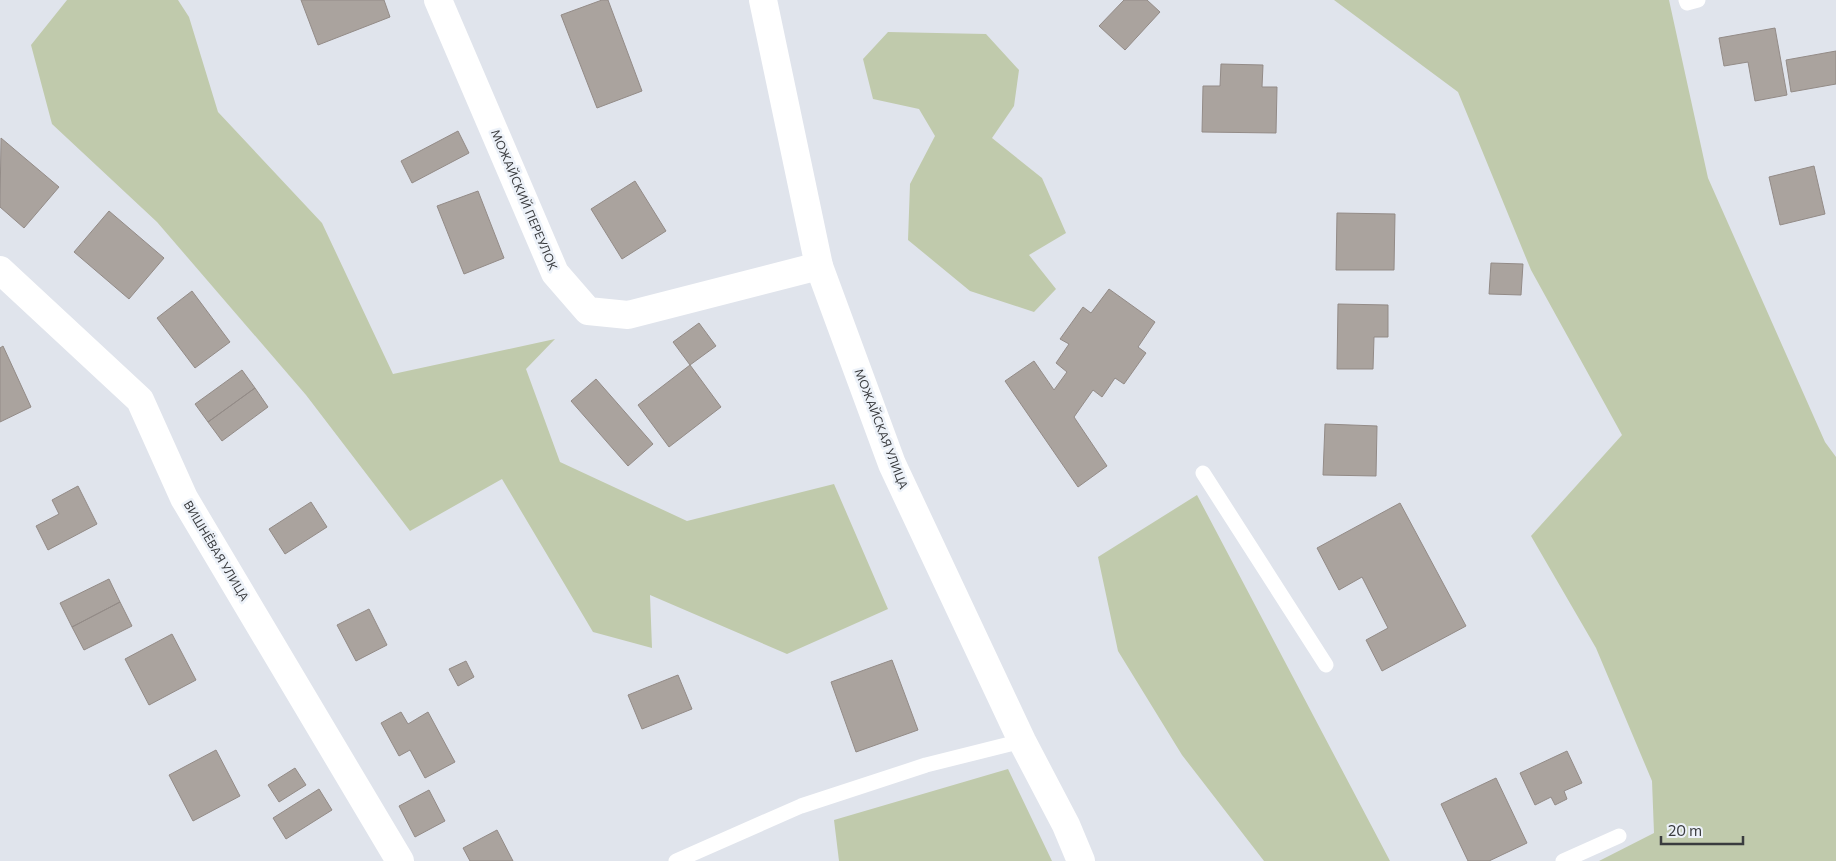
<svg xmlns="http://www.w3.org/2000/svg" width="1836" height="861" font-family="Commissioner,sans-serif">
  <style>
    .green { fill: #c0caac }
    .building { fill: #aaa39e; stroke: #938b87 }
    .lines { fill: none; stroke-linecap: round; stroke-linejoin: round }
    .service { stroke: #fff; stroke-width: 15 }
    .minor { stroke: #fff; stroke-width: 28 }
    .tertiary { stroke: #fff; stroke-width: 28 }
    .labels { text-anchor: middle; stroke-width: 5; stroke-linejoin: round; paint-order: stroke }
    .street-label { font-size: 12px; fill: #393b3e; stroke: #edf2f9 }
  </style>
  <rect width="100%" height="100%" fill="#e0e4ec"/>
  <!-- green -->
  <path class="green" d="M67 0H178L189 17 218 112 322 223 393 374 555 339 526 369 560 462 687 521 834 484 888 609 787 654 650 595 652 648 593 632 502 479 410 531 306 395 157 222 52 124 31 45Z
    M1334 0H1669L1708 178 1825 442 1836 457V861H1599L1654 833 1652 781 1596 648 1531 536 1622 435 1531 270 1458 92Z
    M888 32 986 34 1019 70 1014 106 992 138 1042 178 1066 233 1029 255 1056 289 1034 312 970 291 908 240 910 184 935 136 919 109 873 99 863 59Z
    M1197 495 1390 861H1264L1182 755 1118 651 1098 557Z
    M1008 769 1052 861H839L834 820Z"/>
  <!-- building -->
  <path class="building" d="M301 0H384L390 17 318 45Z
    M602 0H608L642 91 597 108 561 15Z
    M1124 0H1147L1160 12 1125 50 1099 26Z
    M1775 28 1787 95 1755 101 1748 62 1724 66 1719 38Z
    M1836 51V84L1791 92 1786 60Z
    M1221 64 1263 65 1262 87H1277L1276 133 1202 132 1203 86H1220Z
    M458 131 469 153 412 183 401 161Z
    M1 138 59 187 24 228 0 207Z
    M1814 166 1825 214 1780 225 1769 177Z
    M635 181 666 231 622 259 591 209Z
    M478 191 504 258 464 274 437 206Z
    M109 211 164 258 129 299 74 252Z
    M1337 213 1395 214 1394 270H1336Z
    M1491 263 1523 264 1521 295 1489 294Z
    M1109 289 1155 322 1138 347 1146 353 1124 384 1115 378 1102 397 1093 390 1074 417 1107 466 1078 487 1005 381 1034 361 1054 390 1067 372 1056 363 1069 344 1060 339 1083 307 1091 313Z
    M192 291 230 342 195 368 157 318Z
    M1338 304 1388 305V337H1374L1373 369H1337Z
    M699 323 716 346 690 365 673 342Z
    M3 346 31 407 0 422V348Z
    M690 365 721 407 669 447 638 405Z
    M242 370 255 388 208 422 195 404Z
    M596 379 653 444 628 466 571 401Z
    M255 388 268 407 222 441 208 422Z
    M1325 424 1377 426 1376 476 1323 475Z
    M78 486 97 524 48 550 36 526 59 514 52 500Z
    M311 502 327 527 285 554 269 529Z
    M1400 503 1466 626 1382 671 1366 640 1388 628 1362 577 1339 590 1317 548Z
    M109 579 120 602 72 627 60 603Z
    M120 602 132 626 84 650 72 627Z
    M369 609 387 645 356 661 337 625Z
    M172 634 196 680 149 705 125 659Z
    M892 660 918 730 856 752 831 682Z
    M466 661 474 677 458 686 449 669Z
    M678 675 692 709 642 729 628 695Z
    M401 712 408 724 428 712 455 762 425 778 410 750 399 756 381 723Z
    M216 750 240 796 193 821 169 775Z
    M1567 751 1582 783 1564 791 1567 799 1555 805 1551 797 1535 805 1520 773Z
    M295 768 306 785 279 802 268 785Z
    M1496 778 1527 843 1489 861H1468L1441 804Z
    M319 789 332 810 286 839 273 818Z
    M429 790 445 821 415 837 399 806Z
    M497 830 513 861H470L463 848Z"/>
  <g class="lines">
    <!-- service -->
    <path class="service" d="M1686 0 1687 3 1698 0
      M1203 473 1326 665
      M676 861 801 806 926 765 1022 741
      M1563 861 1619 836"/>
    <!-- minor -->
    <path class="minor" d="M438 0 555 273 588 311 628 315 819 266
      M0 270 140 400 184 498 400 861"/>
    <!-- tertiary -->
    <path class="tertiary" d="M763 0 819 266 892 464 1022 741 1066 825 1081 861"/>
  </g>
  <g class="labels">
    <!-- street labels -->
    <g class="street-label">
      <text transform="translate(524 200) rotate(67)" y="4">МОЖАЙСКИЙ ПЕРЕУЛОК</text>
      <text transform="translate(881 429) rotate(69)" y="4">МОЖАЙСКАЯ УЛИЦА</text>
      <text transform="translate(216 551) rotate(59)" y="4">ВИШНЁВАЯ УЛИЦА</text>
    </g>
  </g>
  <!-- scale -->
  <path d="M1661 836v8h82v-8" fill="none" stroke="#393b3e" stroke-width="2.5"/>
  <text x="1668" y="836" font-size="15" fill="#393b3e" stroke="#edf2f9" stroke-width="4" paint-order="stroke">20 m</text>
</svg>
